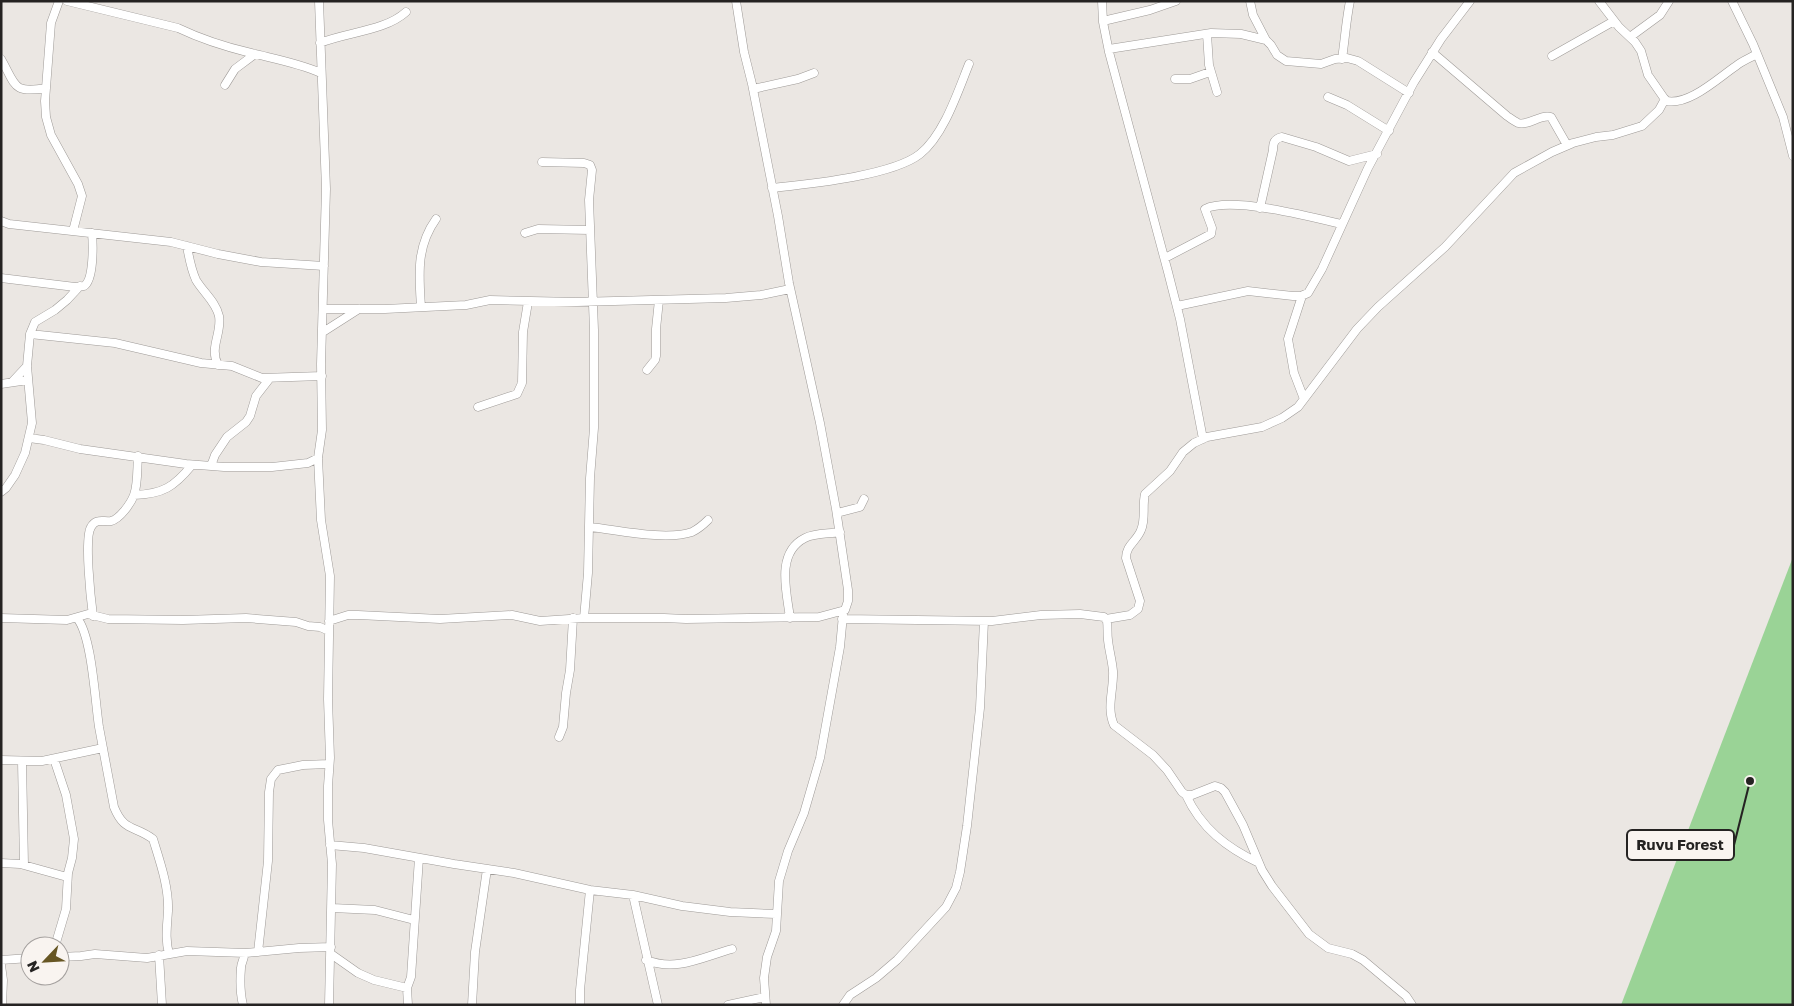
<svg xmlns="http://www.w3.org/2000/svg" width="1794" height="1006" font-family="'Golos Text',sans-serif">
  <style>
    .green { fill: #9ad396 }
    .lines { fill: none; stroke-linecap: round; stroke-linejoin: round }
    .minor-casing { stroke: #9e9a97; stroke-width: 9 }
    .minor { stroke: #fff; stroke-width: 8 }
    .leader { fill: none; stroke: #252322; stroke-width: 2 }
    .callout-dot { fill: #252322; stroke: #f9f4f0; stroke-width: 2 }
    .callout { fill: #f9f4f0; stroke: #252322; stroke-width: 2 }
    .callout-label { font-size: 15px; text-anchor: middle; font-weight: bold; fill: #252322 }
  </style>
  <rect width="100%" height="100%" fill="#ebe7e3"/>
  <!-- green -->
  <path class="green" d="M1793 557V1005H1621Z"/>
  <g class="lines">
    <!-- minor casing -->
    <g class="minor-casing">
      <path id="minor" d="M59 1 51 23 45 101 46 117 51 135 78 184 82 196 73 231
        M67 1 178 28C201 39 226 47 251 53 275 59 298 63 321 73
        M319 1 326 189 321 364 322 430 318 458 321 520 330 576 328 699 330 758 328 786V820L332 864 329 1005
        M1102 1 1103 22 1109 52 1168 272 1180 319 1203 439
        M1250 1 1253 15 1266 40
        M1599 1 1619 27 1635 42 1641 51 1648 75 1666 101C1689 106 1718 78 1736 66 1742 61 1750 58 1757 54
        M1732 1 1753 44 1783 117 1793 156
        M1103 21 1150 10 1176 1
        M1207 34 1209 65 1217 92
        M1630 37 1660 15 1669 1
        M320 43C347 32 385 31 406 12
        M1109 49 1211 33 1241 34 1266 40 1271 45 1277 55 1286 61 1321 64 1335 59 1347 58 1358 61 1409 93
        M1432 52 1507 116C1510 118 1514 121 1518 123 1529 126 1540 114 1551 117L1567 145
        M1552 56 1614 21
        M1 59C16 85 12 94 46 88
        M1342 59C1345 39 1346 21 1350 1
        M1175 79H1190L1210 72
        M225 85 235 69 255 54
        M753 89 798 79 814 73
        M1328 97 1347 105 1389 131
        M542 162 584 163 590 165 592 170 589 200 594 330V428L590 478 588 573 584 618
        M772 188C808 184 892 176 920 154 944 135 958 91 969 64
        M1260 208 1273 150C1273 143 1274 139 1282 137L1316 147 1349 161 1377 154
        M1 221 9 224 171 242 218 254 261 262 324 266
        M525 233 538 229 590 230
        M187 246C189 258 191 269 196 280 203 292 216 302 219 316 222 334 209 347 218 365
        M1165 258 1211 234 1212 228 1205 209C1231 196 1312 217 1341 224
        M1 278 75 287C78 286 81 287 84 286 94 280 93 244 92 233
        M1302 296 1288 339 1294 373 1304 399
        M1177 306 1248 291 1293 296H1301L1308 293 1322 269 1368 168 1414 82 1441 39 1470 1
        M421 307C419 275 416 247 436 219
        M323 309H385L466 305 490 300 577 302 726 298 761 295 790 289
        M323 332 359 309
        M30 334 115 343 201 363 232 366 262 378 322 376
        M647 370 655 360 656 356V329L659 300
        M13 381 27 366
        M1 384 28 380
        M478 407 517 394 522 383 523 332 528 302
        M29 438 44 440 80 449 186 464 224 467H272L308 463 318 458
        M211 466 215 455 227 437 246 422 250 416 256 396 270 378
        M1 492 6 488 15 475 25 453 32 423 27 366 30 334 35 322 55 310 67 300 80 286
        M134 495C163 494 174 487 192 465
        M837 513 860 507 864 499
        M590 527C618 530 666 541 692 532 698 529 704 524 708 520
        M93 616C91 601 84 538 91 527 96 518 103 522 111 521 120 519 131 503 134 495 138 484 137 468 138 456
        M1 618 67 620 88 614 108 619 183 620 246 618 296 622 308 626 320 627 329 631
        M77 618C92 636 95 701 99 727 104 754 109 780 114 807 124 832 134 825 153 839 160 862 169 887 168 911 167 927 165 939 169 954
        M790 618C787 593 775 553 805 538 815 533 829 534 840 532
        M842 619 992 621 1041 615 1080 614 1104 617 1107 621C1108 627 1107 633 1108 640 1109 650 1112 660 1113 671 1114 689 1106 708 1114 725L1153 755 1167 770 1182 792 1186 795H1192L1215 786 1221 788 1225 792 1243 825 1262 870 1272 886 1309 934 1328 948 1352 954 1363 960 1406 996 1412 1005
        M1106 619 1130 615 1138 609 1140 601 1126 558C1126 545 1137 541 1141 530 1146 519 1142 506 1145 494L1170 471 1183 452 1194 443 1207 437 1262 427 1282 418 1298 407 1357 329 1378 307 1445 247 1514 173 1552 152 1573 143 1596 137 1613 135 1642 126 1659 110 1665 99
        M329 621 348 615H358L440 619 512 615 540 621 584 618H664L686 619 819 617 845 610 848 601V590L836 509 820 423 789 283 778 216 752 84 744 52 736 1
        M559 737 563 727 566 693 570 670 573 618
        M54 759 66 795 74 839 72 858 68 873 66 909 55 946
        M1 760 42 761 103 748
        M22 761 24 865
        M1186 795C1201 828 1227 848 1259 863
        M330 845 364 848 454 864 514 873 590 890 633 895 682 906 730 912 776 914
        M1 863 20 864 67 877
        M633 895 658 1005
        M332 908 375 910 414 920
        M258 952 268 861 269 792 271 779 278 770 303 765 329 764
        M331 954 358 973 374 980 407 988 408 1005
        M159 955 162 1005
        M60 957 81 956 95 954 147 958 187 951 246 953 299 948 331 947
        M1 960 30 958
        M646 960C677 972 702 957 732 949
        M1 965 3 980 2 1005
        M407 988 411 977 419 858
        M243 1005C240 993 240 980 241 968 241 962 245 959 244 953
        M472 1005 475 952 487 869
        M580 1005V990L590 890
        M728 1005 765 997
        M766 1005 764 978 767 957 776 931 779 881 788 851 804 813 820 758 840 647 843 615
        M843 1005 850 995 876 978 897 960 946 907 956 888 960 872 967 826 980 708 984 621"/>
    </g>
    <!-- minor -->
    <use href="#minor" class="minor"/>
  </g>
  <!-- callouts -->
  <path class="leader" d="M1750 781L1734 845"/>
  <circle class="callout-dot" cx="1750" cy="781" r="5"/>
  <rect class="callout" x="1627" y="830" width="107" height="30" rx="5"/>
  <g class="callout-label">
    <text x="1680" y="850">Ruvu Forest</text>
  </g>
  <!-- border -->
  <rect width="1794" height="1006" fill="none" stroke="#252322" stroke-width="5"/>
  <!-- north arrow -->
  <g transform="translate(45 961) rotate(245)"><circle r="24" fill="#f9f4f0" stroke="#a4a09e"/>
  <path d="M0-4L9 19L0 12L-9 19Z" fill="#675623"/>
  <text y="-8" font-size="14" font-weight="bold" text-anchor="middle" fill="#252322">N</text>
  </g>
</svg>
